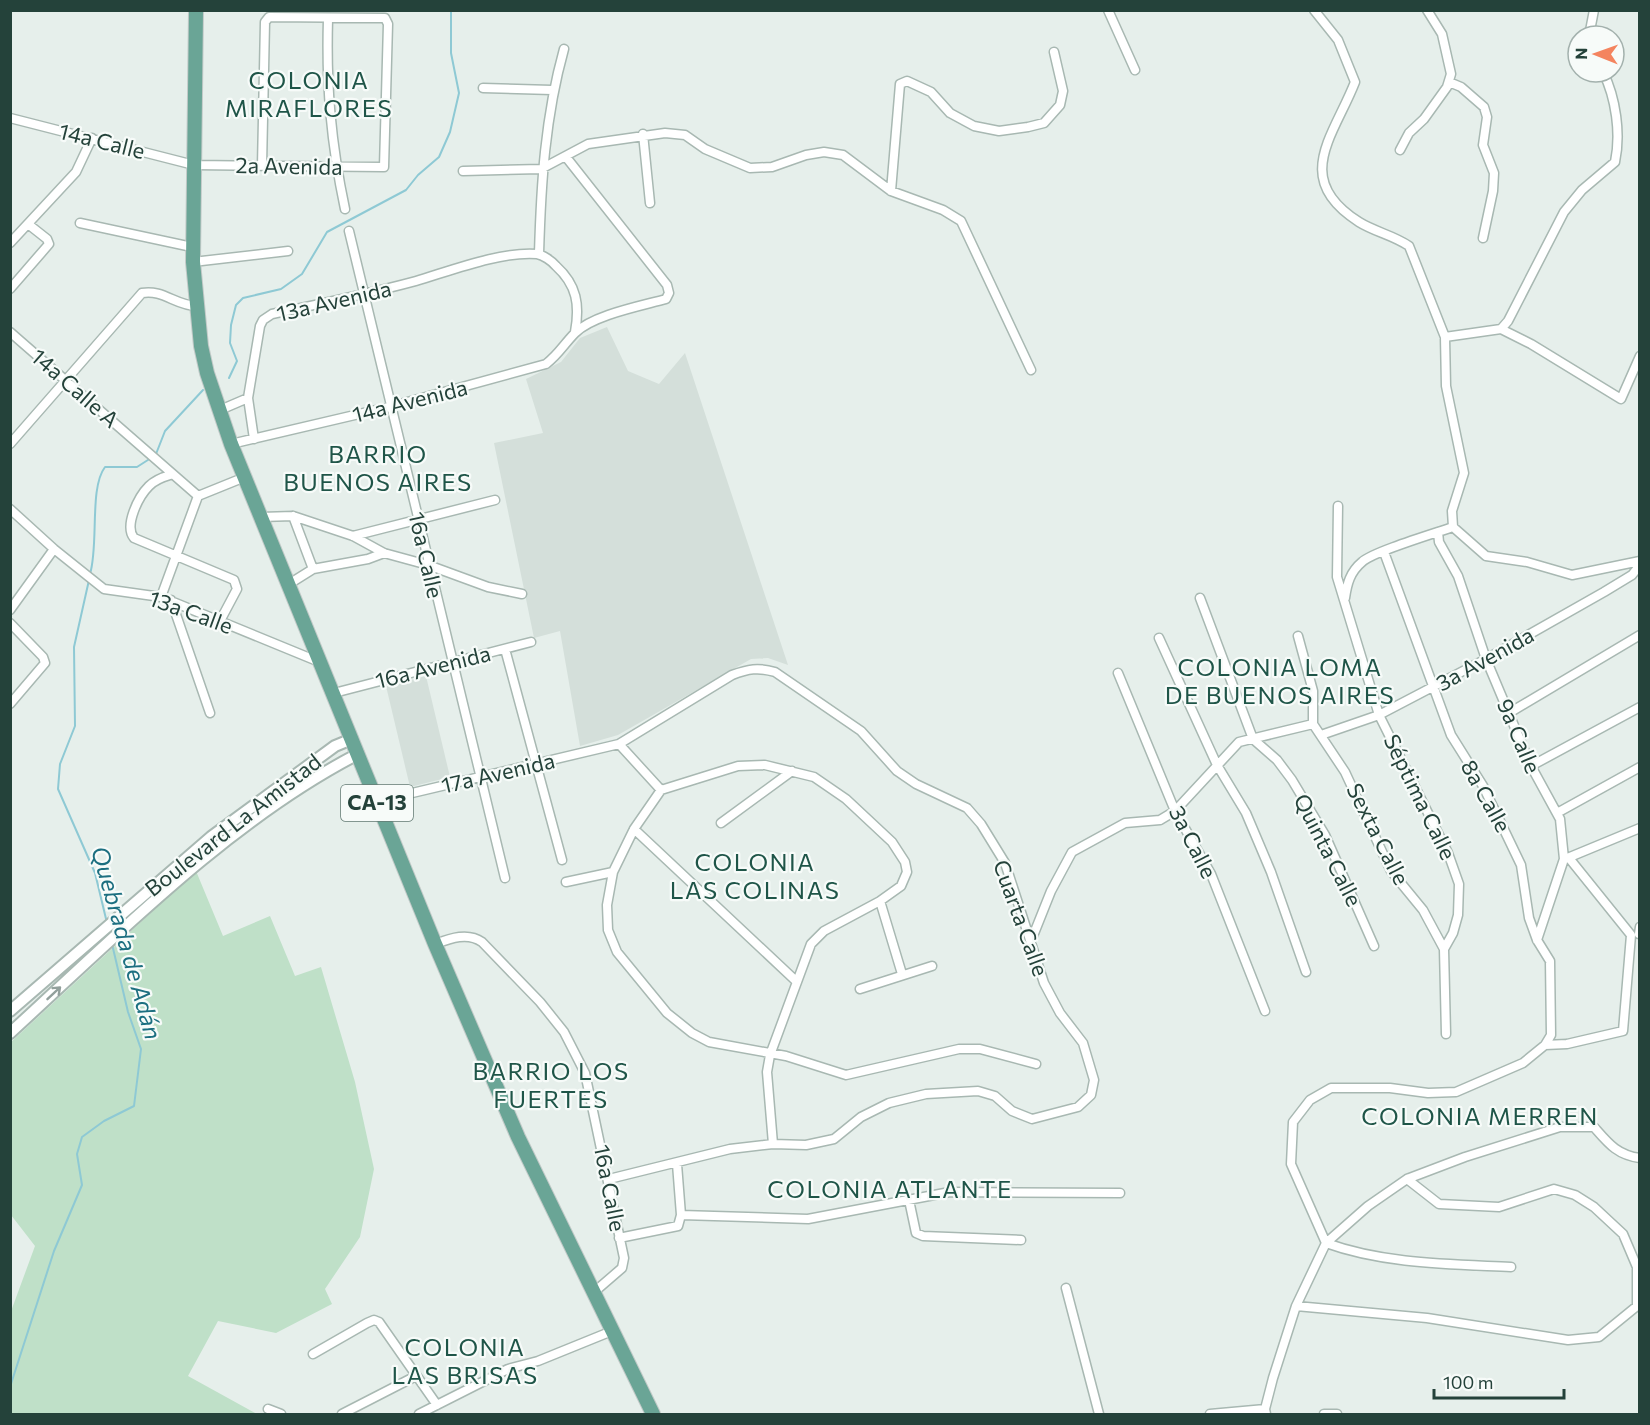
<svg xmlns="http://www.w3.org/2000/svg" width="1650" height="1425" font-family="Commissioner,sans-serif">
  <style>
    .built { fill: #d4dfda }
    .green { fill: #bfe0c8 }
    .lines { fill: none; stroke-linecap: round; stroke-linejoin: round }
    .stream { stroke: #8ec9d4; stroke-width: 2 }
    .minor-casing { stroke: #a8b8b2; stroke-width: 11 }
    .tertiary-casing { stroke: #a8b8b2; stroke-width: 14 }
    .primary-casing { stroke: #c2cac8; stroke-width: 16 }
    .minor { stroke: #fff; stroke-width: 8 }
    .tertiary { stroke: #fff; stroke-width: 10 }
    .primary { stroke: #6aa596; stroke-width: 14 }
    .oneway { stroke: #92a09c }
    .labels { text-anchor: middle; stroke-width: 4.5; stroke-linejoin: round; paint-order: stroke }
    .shield { fill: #f7fbf9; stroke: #637a73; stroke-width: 1.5 }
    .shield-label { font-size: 21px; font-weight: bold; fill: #24423a }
    .street-label { font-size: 22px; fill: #24423a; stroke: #f7fbf9 }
    .neighbourhood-label { font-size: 24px; letter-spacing: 1.5px; fill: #1f5548; stroke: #f7fbf9 }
    .water-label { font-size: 24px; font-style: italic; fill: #1c6f80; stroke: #f7fbf9 }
  </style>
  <rect width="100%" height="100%" fill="#e6efeb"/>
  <!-- built -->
  <path class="built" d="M607 327 628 371 659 384 685 353 788 665 768 658 751 659 618 735 580 746 560 631 534 638 494 443 543 433 526 379 561 362 580 338Z
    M426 676 450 777 410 787 386 686Z"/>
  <!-- green -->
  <path class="green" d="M196 871 223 936 270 916 295 976 321 967 355 1082 374 1169 360 1237 325 1289 332 1304 276 1333 218 1321 188 1376 257 1414H11L10 1314 35 1246 11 1215V1042Z"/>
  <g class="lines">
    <!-- stream -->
    <path class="stream" d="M229 378 237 361 230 343 231 325 236 305 243 298 281 289 302 274 327 232 406 190 418 175 439 157 450 132 459 93 451 53V10
      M156 454 165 431 203 390
      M90 574C99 545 89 488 105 467H137L151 458
      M89 580 74 647 75 726 60 764 58 789 95 873 107 923
      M10 1387 54 1251 82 1185 77 1154 82 1137 104 1121 134 1106 141 1049 128 1012 112 944"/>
    <!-- minor casing -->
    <g class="minor-casing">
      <path id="minor" d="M1108 10 1135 70
        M1314 10 1338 40 1355 82C1334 136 1291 179 1359 222 1375 232 1393 235 1409 246L1445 337 1446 386 1464 473 1452 511 1453 527 1486 556 1527 562 1572 575 1640 561
        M328 19C326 86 331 143 345 209
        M1589 36 1594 10
        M1449 82 1461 87 1484 107 1487 117 1483 145 1494 173 1493 191 1483 238
        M483 88 552 90
        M10 118 194 165 384 167 388 24 385 18 269 17 265 22 262 166
        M643 134 650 203
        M1400 150 1409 133 1424 119 1447 87 1451 74 1442 34 1427 10
        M463 171 541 169 588 144 665 133 685 135 705 149 750 168 772 167 806 155 824 152 843 155 891 191 943 210 961 221 1031 370
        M891 191 900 84 907 81 931 92 950 113 974 126 999 131 1028 127 1044 123 1060 105 1063 91 1054 52
        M80 223 192 247
        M349 231 505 878
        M10 243 76 172 92 138
        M539 254C541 184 545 117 564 49
        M193 262 288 251
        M10 289 49 244 47 239 28 224
        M1501 329 1531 344 1621 399 1640 356
        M10 332 198 496
        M1445 337 1501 329 1508 321 1564 212 1582 190 1615 162C1621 134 1616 98 1603 72
        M220 410 248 398
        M254 439 248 398 260 326 263 320 272 314C320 304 368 294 416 281 450 271 501 251 537 254 543 255 552 261 556 266 577 285 580 305 575 332
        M10 444 142 293C163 289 176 306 197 306
        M231 444 389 407 546 364C559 354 564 344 575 333 593 315 641 306 666 299L669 293 667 285 566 157
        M170 475C163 477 155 480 149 486 138 497 124 526 134 538L234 580 237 589 220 621
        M1338 506 1337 577 1379 715 1448 853 1459 884 1458 915 1453 933 1444 949
        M10 509 54 549 104 589 161 597 322 663
        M293 516 313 569
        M261 517 293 516 353 536 384 553 428 565 488 587 522 594
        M1438 532 1439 542 1458 576 1486 659 1531 766 1560 819 1564 859 1537 940
        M353 536 495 500
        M1384 552 1451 735 1483 786 1521 865 1529 918 1537 940 1550 961 1551 1035 1545 1045
        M289 584 313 569 368 559 384 553
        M161 597 198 496 245 477
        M1200 598 1253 739 1277 760 1292 780 1325 835 1374 946
        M1345 598C1347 584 1350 572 1362 562 1372 552 1436 533 1453 527
        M171 600 210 713
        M10 610 54 549
        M10 623 43 657 45 663 10 704
        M1298 636 1313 691V724L1345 772 1391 871 1423 910 1444 949 1446 1034
        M1159 638 1217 765 1246 813 1271 872 1306 972
        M505 649 562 860
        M1118 673 1175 811 1211 874 1265 1011
        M334 693 531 642
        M1509 713 1640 635
        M1321 735 1379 715 1486 659 1604 592 1632 575 1640 565
        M619 744 661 790
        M1531 766 1640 707
        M377 804 391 798 619 744 732 675C748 669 758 667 775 672L861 731 897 771 916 784 967 808 981 824 1005 863 1044 983 1060 1013 1083 1043 1094 1080 1091 1095 1078 1107 1032 1119 1012 1111 995 1096 978 1091 926 1094 889 1103 861 1117 834 1139 806 1145 773 1144 730 1149 609 1179
        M1557 813 1640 767
        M721 823 792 771
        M634 829 796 981
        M1565 859 1640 828
        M613 872 607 905 608 930 617 952 667 1013 692 1033 709 1042 786 1056 846 1075 959 1049H980L1036 1064
        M566 882 613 872 634 829 661 790 738 766 765 765 814 777 846 799 892 842 905 862 907 872 901 886 880 901 824 931 811 944 770 1055 767 1072 773 1144
        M880 901 902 974
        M1639 934 1640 927
        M1031 941 1051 891 1072 852 1125 823 1160 820 1175 811 1239 742 1313 724
        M435 944C451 938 468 932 482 942L540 1002 564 1032 585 1073 624 1258 622 1268 593 1293
        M860 989 932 966
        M909 1200 916 1233 923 1236 1021 1240
        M681 1215 808 1219 950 1192 1120 1193
        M619 1238 678 1226 681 1215 677 1164
        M1511 1267C1449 1264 1384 1264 1326 1243L1291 1164 1293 1122 1310 1100 1331 1088H1390L1428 1093 1456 1092 1523 1063 1545 1045 1567 1044 1623 1031 1631 935 1569 858
        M1066 1288 1099 1414
        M1296 1306 1427 1318 1568 1340 1599 1337 1637 1306V1267L1623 1234 1594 1207 1575 1195 1554 1189 1499 1207 1439 1204 1407 1179
        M313 1354 367 1323 374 1320 379 1322 437 1405
        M268 1409 281 1414
        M342 1414 416 1376
        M419 1414 508 1369 538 1361 612 1331
        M1210 1414 1265 1409
        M1266 1414 1265 1409 1273 1378 1296 1306 1326 1243 1368 1206 1407 1179 1465 1157 1560 1127H1594C1608 1143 1617 1155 1640 1158
        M1324 1414H1337"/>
    </g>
    <!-- tertiary casing -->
    <g class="tertiary-casing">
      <path id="tertiary" d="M10 1011 211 837 335 746 352 739
        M10 1033C116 936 230 820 358 754"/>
    </g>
    <!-- primary casing -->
    <g class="primary-casing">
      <path id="primary" d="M196 10 193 262 201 346 207 373 231 444 435 944 518 1137 653 1414"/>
    </g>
    <!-- minor -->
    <use href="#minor" class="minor"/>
    <!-- tertiary -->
    <use href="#tertiary" class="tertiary"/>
    <!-- primary -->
    <use href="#primary" class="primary"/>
  </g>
  <!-- one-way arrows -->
  <defs><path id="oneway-shaft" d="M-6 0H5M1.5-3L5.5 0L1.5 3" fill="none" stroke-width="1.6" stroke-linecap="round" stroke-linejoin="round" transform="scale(1.5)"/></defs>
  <use class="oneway" href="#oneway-shaft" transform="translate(54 993) rotate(-43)"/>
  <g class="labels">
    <!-- shield labels -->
    <rect class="shield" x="341" y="785" width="72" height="36" rx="4.5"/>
    <g class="shield-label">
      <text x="377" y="810">CA-13</text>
    </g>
    <!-- street labels -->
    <g class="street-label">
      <text transform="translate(102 141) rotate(14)" y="8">14a Calle</text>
      <text transform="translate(289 166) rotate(1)" y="8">2a Avenida</text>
      <text transform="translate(334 301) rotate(-13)" y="8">13a Avenida</text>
      <text transform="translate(75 388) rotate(41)" y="8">14a Calle A</text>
      <text transform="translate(410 401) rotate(-14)" y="8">14a Avenida</text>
      <text transform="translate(426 555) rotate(77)" y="8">16a Calle</text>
      <text transform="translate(191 612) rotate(20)" y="8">13a Calle</text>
      <text transform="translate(1485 659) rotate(-29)" y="8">3a Avenida</text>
      <text transform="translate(433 667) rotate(-14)" y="8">16a Avenida</text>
      <text transform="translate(1519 736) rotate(67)" y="8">9a Calle</text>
      <text transform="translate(498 773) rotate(-13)" y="8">17a Avenida</text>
      <text transform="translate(1486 796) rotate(61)" y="8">8a Calle</text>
      <text transform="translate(1420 797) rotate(64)" y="8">Séptima Calle</text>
      <text transform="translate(233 825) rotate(-38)" y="8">Boulevard La Amistad</text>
      <text transform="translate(1378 834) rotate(63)" y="8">Sexta Calle</text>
      <text transform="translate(1193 842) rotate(63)" y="8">3a Calle</text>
      <text transform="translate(1328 850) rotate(63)" y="8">Quinta Calle</text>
      <text transform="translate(1021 918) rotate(70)" y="8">Cuarta Calle</text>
      <text transform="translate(610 1188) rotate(79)" y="8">16a Calle</text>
    </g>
    <!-- neighbourhood labels -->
    <g class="neighbourhood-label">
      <text x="309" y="89">COLONIA<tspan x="309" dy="28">MIRAFLORES</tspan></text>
      <text x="378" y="463">BARRIO<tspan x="378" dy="28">BUENOS AIRES</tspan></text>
      <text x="1280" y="676">COLONIA LOMA<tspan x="1280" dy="28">DE BUENOS AIRES</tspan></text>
      <text x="755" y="871">COLONIA<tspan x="755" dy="28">LAS COLINAS</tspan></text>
      <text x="551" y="1080">BARRIO LOS<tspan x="551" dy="28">FUERTES</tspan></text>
      <text x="1480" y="1125">COLONIA MERREN</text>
      <text x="890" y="1198">COLONIA ATLANTE</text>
      <text x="465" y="1356">COLONIA<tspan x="465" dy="28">LAS BRISAS</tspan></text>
    </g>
    <!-- water labels -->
    <g class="water-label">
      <text transform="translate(126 943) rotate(74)" y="8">Quebrada de Adán</text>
    </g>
  </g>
  <!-- border -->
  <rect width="1650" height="1425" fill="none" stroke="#24423a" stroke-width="24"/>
  <!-- north arrow -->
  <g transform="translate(1596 54) rotate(271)"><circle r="28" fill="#f7fbf9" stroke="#a3b1ad" stroke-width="1.5"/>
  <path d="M0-4.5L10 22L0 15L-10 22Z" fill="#f4845f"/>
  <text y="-9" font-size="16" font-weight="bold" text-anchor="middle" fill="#24423a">N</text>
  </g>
  <!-- scale -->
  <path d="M1434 1389v9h130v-9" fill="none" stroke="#24423a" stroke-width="3"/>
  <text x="1443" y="1389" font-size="18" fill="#24423a" stroke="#f7fbf9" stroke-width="4.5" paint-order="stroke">100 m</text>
</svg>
